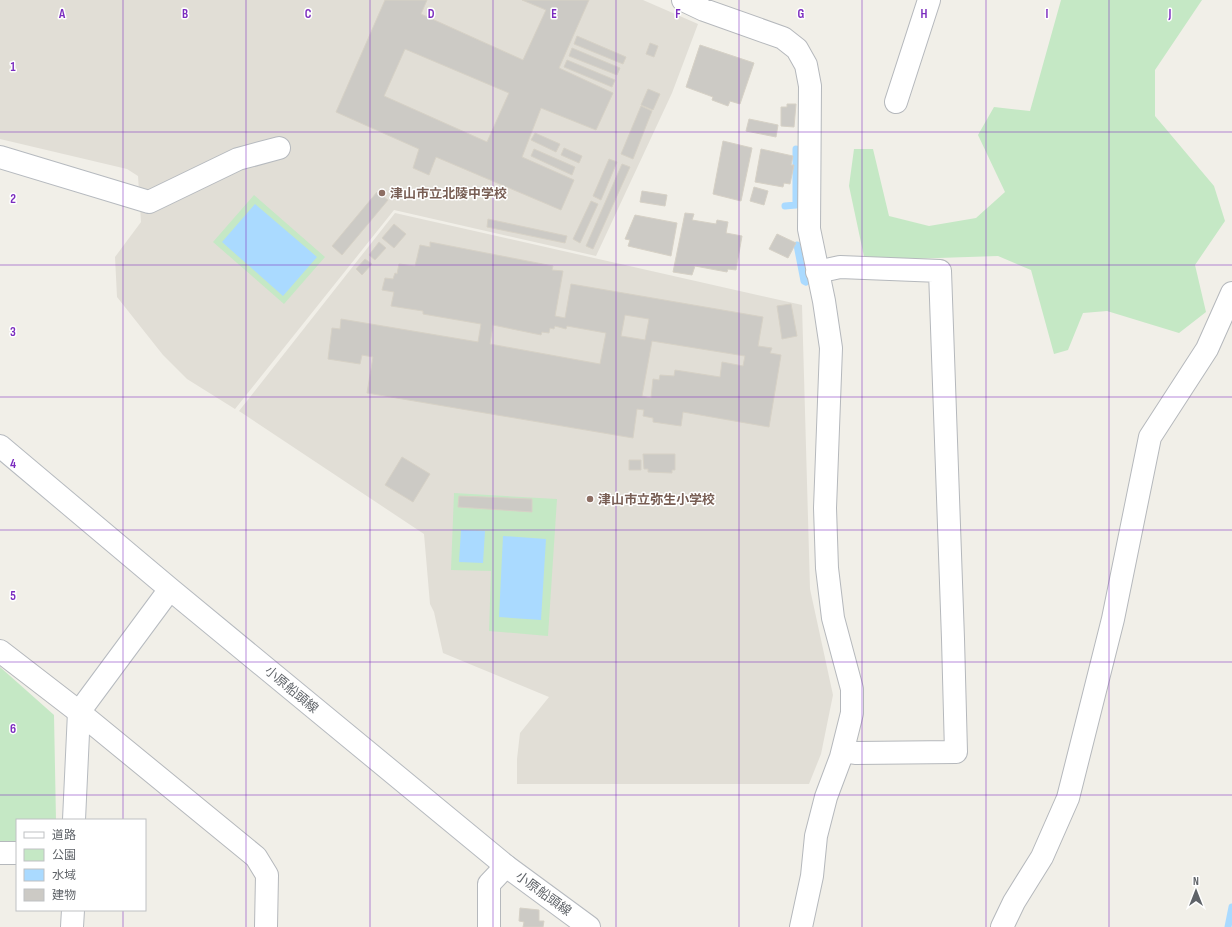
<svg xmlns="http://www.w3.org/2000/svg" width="1232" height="927" font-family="'Sofia Sans Condensed','Noto Sans JP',sans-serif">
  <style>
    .education { fill: #e1ded6 }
    .green { fill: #c5e8c5 }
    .water { fill: #aadaff }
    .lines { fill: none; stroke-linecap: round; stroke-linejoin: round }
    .stream { stroke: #aadaff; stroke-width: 7 }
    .building { fill: #cccac5; stroke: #d6d1c6; fill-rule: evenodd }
    .street-casing { stroke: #b5b8bc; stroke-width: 24 }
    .secondary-casing { stroke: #b6babf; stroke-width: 24 }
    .street { stroke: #fff; stroke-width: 22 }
    .secondary { stroke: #fff; stroke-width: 22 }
    .grid { fill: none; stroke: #7b2cbf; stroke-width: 1; stroke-opacity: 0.55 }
    .education-dot { fill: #8d6e63; stroke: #fff; stroke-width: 1.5 }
    .labels { text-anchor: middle; stroke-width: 3; stroke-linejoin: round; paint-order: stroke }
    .education-label { font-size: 13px; font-weight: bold; fill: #785e54; stroke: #fff; text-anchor: start }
    .street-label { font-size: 13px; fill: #5f6368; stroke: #fff }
    .grid-label { font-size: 13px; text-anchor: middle; font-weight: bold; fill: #7b2cbf; stroke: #fff; stroke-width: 3; stroke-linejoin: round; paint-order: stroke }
  </style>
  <rect width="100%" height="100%" fill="#f1efe8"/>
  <!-- education -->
  <path class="education" d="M0 0H643L698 24 672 93 596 256 394 210 235 409 187 379 163 355 117 297 115 257 141 222 138 176 127 169 0 139Z
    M395 213 802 305 810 589 833 695 821 754 809 784H517V759L520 733 549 697 443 653 434 612 430 604 424 534 239 411Z"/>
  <!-- green -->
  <path class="green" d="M1061 0H1202L1155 70V116L1214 186 1225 221 1195 265 1206 312 1179 333 1107 311 1083 313 1068 350 1054 354 1031 270 998 256 908 259 866 266 849 186 854 149H873L889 216 929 226 976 218 1005 192 978 135 994 107 1030 111Z
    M254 195 325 257 284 304 213 242Z
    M454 493 557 499 548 636 489 631 491 571 451 570Z
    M0 667 54 715 56 820H17V843H0Z"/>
  <!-- water -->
  <path class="water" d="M255 204 317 257 283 296 222 242Z
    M461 530 485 531 483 563 459 562Z
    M503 536 546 539 541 620 499 617Z"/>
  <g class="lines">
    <!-- stream -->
    <path class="stream" d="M785 206 796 205V149
      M797 245 804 281 806 282
      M1228 927 1232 907"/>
  </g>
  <!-- building -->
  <path class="building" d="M385 0H427L421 14 523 60 546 10 522 0H589L559 68 613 93 596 130 541 108 522 157 574 180 561 210 436 157 429 175 413 168 419 149 336 112ZM405 49 509 93 487 142 384 96Z
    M577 36 626 57 623 64 574 44Z
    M650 43 658 46 654 57 646 54Z
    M700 45 754 63 740 104 730 101 728 106 712 100 713 97 686 87Z
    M572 48 620 68 617 75 569 56Z
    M567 60 615 80 612 87 564 67Z
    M648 89 660 94 653 110 641 105Z
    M787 104H796L794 127 781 126V107H787Z
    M641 106 652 111 633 159 621 154Z
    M749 119 778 125 776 137 746 131Z
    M535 133 560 144 556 152 531 140Z
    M723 141 752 148 741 201 713 194Z
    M564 148 582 156 579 163 561 155Z
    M534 149 575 167 572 175 531 156Z
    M761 149 793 156 791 165H794L790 184 784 183 783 187 755 182Z
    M609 159 617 162 601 200 593 196Z
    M622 164 630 167 593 249 586 246Z
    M754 187 768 191 764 205 750 201Z
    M642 191 667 195 665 206 640 202Z
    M377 192 388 200 342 255 332 246Z
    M591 201 598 204 580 243 573 239Z
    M685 213 694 214 692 220 716 224 717 220 728 222 726 233 742 236 736 270 728 269 727 272 695 266 692 275 673 272Z
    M635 215 677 223 671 256 628 246 630 240 625 239Z
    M488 219 567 236 565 243 487 227Z
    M394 224 406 234 394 248 382 238Z
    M777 234 796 243 788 258 769 249Z
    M379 242 386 248 375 260 369 255Z
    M430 242 553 266 552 270 563 271 555 316 565 318 571 284 763 317 758 346 772 348 770 353 781 355 769 427 683 412 681 426 653 422V418L643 416 644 410 637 409 633 438 367 393 373 357 362 355 360 364 328 359 332 328 340 329 341 319 478 342 481 324 423 314V311L391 306 394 292 382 290 385 278 393 279 395 273 397 274 399 264 415 266 420 245 430 247ZM625 315 649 319 645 340 621 336ZM493 325 541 335 542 332 549 333 550 328 554 329 555 326 566 329 567 326 606 333 600 364 490 344ZM652 341 745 356 743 366 722 362 720 377 675 370 674 376 660 375 659 380 653 379 651 398 642 396Z
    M365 259 372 264 362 275 356 269Z
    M791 304 797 336 782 339 777 306Z
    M643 454H675V470H672V473L648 472V469H644Z
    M402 457 430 474 413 502 385 485Z
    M629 460H641V470H629Z
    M459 496 532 499V512L458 507Z
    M520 908 539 910V921H544L543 927H523L524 922 519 921Z"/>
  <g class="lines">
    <!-- street casing -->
    <g class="street-casing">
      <path id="street" d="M683 0 704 10 783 38 797 49 806 65 810 86 809 229 824 301 831 348 825 508 827 568 833 618 852 689V713L841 757 826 797 816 836 812 876 801 927
        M896 102 929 0
        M817 272 840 267 940 271 953 639 956 752 855 753 843 751
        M0 651 79 712 256 857 267 875 266 927
        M0 853H17
        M489 927V884L506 866
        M1002 927 1014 902 1042 857 1068 798 1113 619 1150 437 1207 349 1232 293"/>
    </g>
    <!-- secondary casing -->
    <g class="secondary-casing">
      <path id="secondary" d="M0 157 149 202 238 159 279 148
        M0 446 170 589 506 866 589 927
        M74 820 79 712 170 589
        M72 927 73 910"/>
    </g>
    <!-- street -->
    <use href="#street" class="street"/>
    <!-- secondary -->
    <use href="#secondary" class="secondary"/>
  </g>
  <!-- grid -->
  <path class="grid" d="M123 0V820M246 0V927M370 0V927M493 0V927M616 0V927M739 0V927M862 0V927M986 0V927M1109 0V927M0 132H1232M0 265H1232M0 397H1232M0 530H1232M0 662H1232M0 795H1232M123 910V927"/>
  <!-- markers -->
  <g class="education-dot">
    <circle cx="382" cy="193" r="4"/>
    <circle cx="590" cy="499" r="4"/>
  </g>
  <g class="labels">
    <!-- education labels -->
    <g class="education-label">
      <text x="390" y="198">津山市立北陵中学校</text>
      <text x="598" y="504">津山市立弥生小学校</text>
    </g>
    <!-- street labels -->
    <g class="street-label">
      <text transform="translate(292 689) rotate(40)" y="5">小原船頭線</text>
      <text transform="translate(544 893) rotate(36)" y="5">小原船頭線</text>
    </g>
  </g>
  <g class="grid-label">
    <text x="62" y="18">A</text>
    <text x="185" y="18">B</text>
    <text x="308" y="18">C</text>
    <text x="431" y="18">D</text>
    <text x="554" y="18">E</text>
    <text x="678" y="18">F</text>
    <text x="801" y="18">G</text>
    <text x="924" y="18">H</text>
    <text x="1047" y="18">I</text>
    <text x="1170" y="18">J</text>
    <text x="13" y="71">1</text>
    <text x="13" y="203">2</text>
    <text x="13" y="336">3</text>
    <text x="13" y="468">4</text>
    <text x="13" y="600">5</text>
    <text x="13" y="733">6</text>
  </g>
  <!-- legend -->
  <rect x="16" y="819" width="130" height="92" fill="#ffffff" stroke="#bfc1c3"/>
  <rect x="24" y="832" width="20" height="6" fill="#ffffff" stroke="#bfc1c3"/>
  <text x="52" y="839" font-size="12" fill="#5f6368">道路</text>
  <rect x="24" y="849" width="20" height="12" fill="#c5e8c5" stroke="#bfc1c3"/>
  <text x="52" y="859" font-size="12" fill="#5f6368">公園</text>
  <rect x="24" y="869" width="20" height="12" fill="#aadaff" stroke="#bfc1c3"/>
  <text x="52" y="879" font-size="12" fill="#5f6368">水域</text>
  <rect x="24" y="889" width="20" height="12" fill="#cccac5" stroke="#bfc1c3"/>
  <text x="52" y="899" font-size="12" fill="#5f6368">建物</text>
  <!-- north arrow -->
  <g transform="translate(1196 891)" stroke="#ffffff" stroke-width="3" paint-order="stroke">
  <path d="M0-3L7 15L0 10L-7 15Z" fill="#5f6368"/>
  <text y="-6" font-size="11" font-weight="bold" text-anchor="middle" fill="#5f6368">N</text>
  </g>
</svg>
